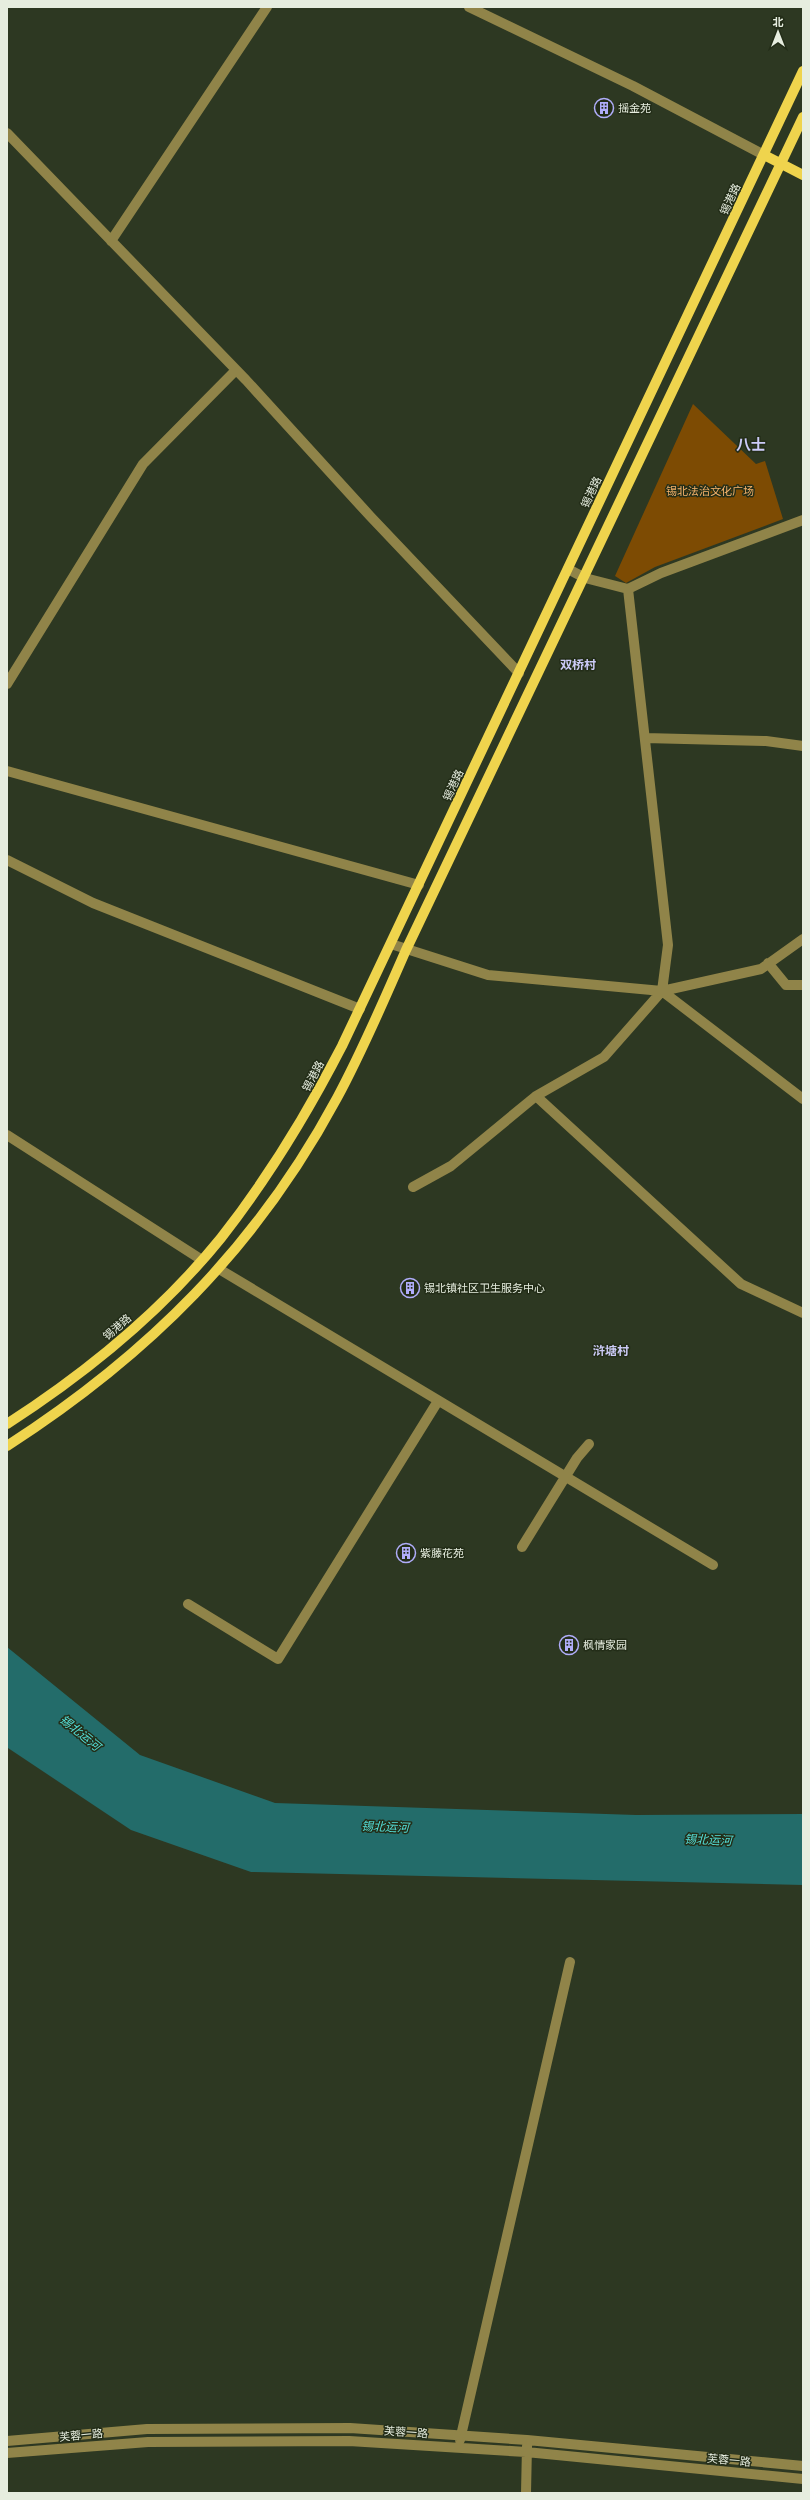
<svg xmlns="http://www.w3.org/2000/svg" width="810" height="2500" font-family="'Roboto Condensed','Noto Sans SC',sans-serif">
  <style>
    .green { fill: #7d4b03 }
    .water { fill: #236c6a }
    .lines { fill: none; stroke-linecap: round; stroke-linejoin: round }
    .minor { stroke: #908449; stroke-width: 10 }
    .major { stroke: #efd44d; stroke-width: 10 }
    .labels { text-anchor: middle; stroke-width: 3; stroke-linejoin: round; paint-order: stroke }
    .poi-label { font-size: 11px; fill: #e6eddf; stroke: #232d18; text-anchor: start }
    .street-label { font-size: 11px; fill: #e6eddf; stroke: #232d18 }
    .park-label { font-size: 11px; fill: #f7b36b; stroke: #232d18 }
    .neighbourhood-label { font-size: 12px; font-weight: bold; fill: #cccbf7; stroke: #232d18 }
    .water-label { font-size: 12px; font-style: italic; fill: #54e0da; stroke: #232d18 }
    .district-label { font-size: 15px; font-weight: bold; fill: #cccbf7; stroke: #232d18 }
  </style>
  <rect width="100%" height="100%" fill="#2d3822"/>
  <!-- green -->
  <path class="green" d="M693 404 756 464 765 461 783 519 655 567 626 583 615 576Z"/>
  <!-- water -->
  <path class="water" d="M7 1647 140 1755 275 1803 636 1815 803 1814V1885L251 1872 131 1830 8 1748Z"/>
  <g class="lines">
    <!-- minor -->
    <path class="minor" d="M469 7 633 86 764 155
      M7 133 246 380 370 516 519 673
      M111 241 267 7
      M628 589 661 573 803 520
      M7 684 143 464 236 370
      M645 738 766 741 803 746
      M7 771 419 885
      M7 860 93 903 360 1009
      M391 944 488 975 662 991 761 969 803 939
      M768 963 786 985H803
      M662 991 803 1099
      M536 1096 741 1284 803 1313
      M7 1135 202 1260
      M413 1187 451 1166 536 1096 604 1057 662 991 668 945 628 589 585 578 568 569
      M219 1269 713 1565
      M522 1547 577 1458 589 1444
      M188 1604 278 1659 438 1401
      M460 2440 570 1962
      M7 2441 147 2429 350 2428 527 2440 803 2466
      M7 2453 148 2442 349 2441 526 2452 803 2479
      M526 2493 527 2446"/>
    <!-- major -->
    <path class="major" d="M764 155 803 175
      M7 1424C86 1373 162 1311 221 1238 268 1178 307 1114 342 1046L803 71
      M7 1446C148 1355 257 1247 337 1098 363 1050 384 1000 406 950L803 117"/>
  </g>
  <!-- icons -->
  <defs>
    <g id="building-ring" transform="scale(1)"><circle r="9.5" fill="#232d18" stroke="#b0adfa" stroke-width="1.5"/><path d="M-4-6H4V6H1V3H-1V6H-4ZM-2.5-4.3h1.7v1.8h-1.7ZM.8-4.3h1.7v1.8H.8ZM-2.5-1h1.7V.8h-1.7ZM.8-1h1.7V.8H.8Z" fill="#b0adfa"/></g>
  </defs>
  <g fill-rule="evenodd">
    <use href="#building-ring" x="604" y="108"/>
    <use href="#building-ring" x="410" y="1288"/>
    <use href="#building-ring" x="406" y="1553"/>
    <use href="#building-ring" x="569" y="1645"/>
  </g>
  <g class="labels">
    <!-- poi labels -->
    <g class="poi-label">
      <text x="618" y="112">摇金苑</text>
      <text x="424" y="1292">锡北镇社区卫生服务中心</text>
      <text x="420" y="1557">紫藤花苑</text>
      <text x="583" y="1649">枫情家园</text>
    </g>
    <!-- street labels -->
    <g class="street-label">
      <text transform="translate(730 199) rotate(-65)" y="4">锡港路</text>
      <text transform="translate(591 492) rotate(-65)" y="4">锡港路</text>
      <text transform="translate(453 785) rotate(-65)" y="4">锡港路</text>
      <text transform="translate(313 1076) rotate(-62)" y="4">锡港路</text>
      <text transform="translate(117 1327) rotate(-41)" y="4">锡港路</text>
      <text transform="translate(406 2432) rotate(4)" y="4">芙蓉一路</text>
      <text transform="translate(81 2435) rotate(-5)" y="4">芙蓉一路</text>
      <text transform="translate(729 2460) rotate(5)" y="4">芙蓉一路</text>
    </g>
    <!-- park labels -->
    <g class="park-label">
      <text x="710" y="495">锡北法治文化广场</text>
    </g>
    <!-- neighbourhood labels -->
    <g class="neighbourhood-label">
      <text x="578" y="669">双桥村</text>
      <text x="611" y="1355">浒塘村</text>
    </g>
    <!-- water labels -->
    <g class="water-label">
      <text transform="translate(80 1733) rotate(39)" y="4">锡北运河</text>
      <text transform="translate(385 1827) rotate(2)" y="4">锡北运河</text>
      <text transform="translate(708 1840) rotate(2)" y="4">锡北运河</text>
    </g>
    <!-- district labels -->
    <g class="district-label">
      <text x="751" y="450">八士</text>
    </g>
  </g>
  <!-- border -->
  <rect width="810" height="2500" fill="none" stroke="#e6eddf" stroke-width="16"/>
  <!-- north arrow -->
  <g transform="translate(778 32)" stroke="#232d18" stroke-width="3" paint-order="stroke">
  <path d="M0-3L7 15L0 10L-7 15Z" fill="#e6eddf"/>
  <text y="-6" font-size="11" font-weight="bold" text-anchor="middle" fill="#e6eddf">北</text>
  </g>
</svg>
